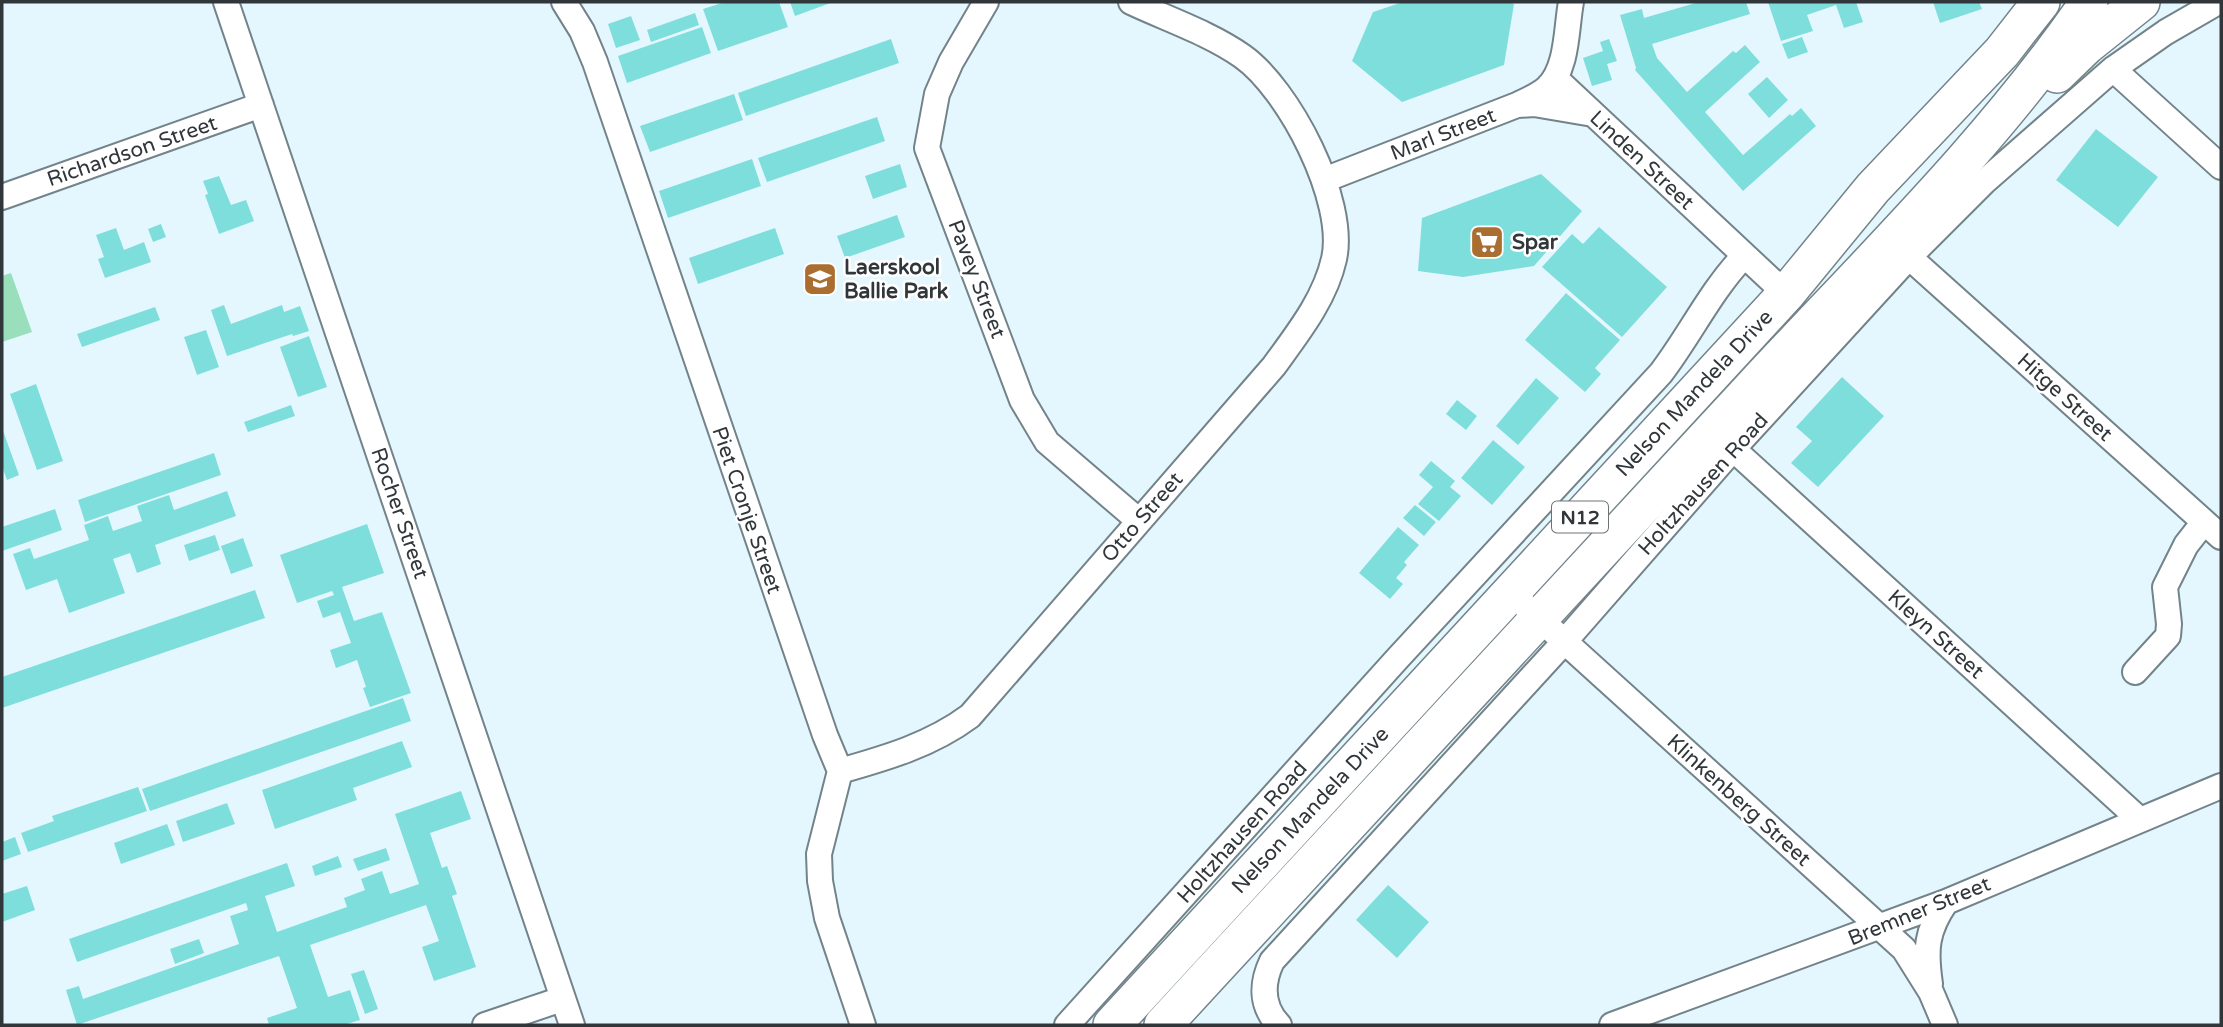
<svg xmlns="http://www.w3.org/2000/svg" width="2223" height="1027" font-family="'Varela Round',sans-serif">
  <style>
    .green { fill: #99dfbb }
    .building { fill: #7ededc }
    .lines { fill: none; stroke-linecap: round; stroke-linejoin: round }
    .minor-casing { stroke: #73838a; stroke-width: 28 }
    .highway-casing { stroke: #73838a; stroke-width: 40 }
    .minor { stroke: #fff; stroke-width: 24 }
    .highway { stroke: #fff; stroke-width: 37 }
    .labels { text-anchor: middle; stroke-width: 5; stroke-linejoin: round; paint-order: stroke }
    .shield { fill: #fff; stroke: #6e7274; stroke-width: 2 }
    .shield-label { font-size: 19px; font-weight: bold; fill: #303639 }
    .street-label { font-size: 21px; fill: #303639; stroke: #fff }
    .poi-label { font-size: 21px; font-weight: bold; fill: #303639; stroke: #fff; text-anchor: start }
  </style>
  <rect width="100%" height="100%" fill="#e5f7fe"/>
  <!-- green -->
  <path class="green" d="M11 273 32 332 2 342V276Z"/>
  <!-- building -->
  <path class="building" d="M725 2H779L788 27 718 51 703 9Z
    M790 2H833L795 16Z
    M1403 2H1510L1514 4 1504 65 1402 102 1352 61 1373 12Z
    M1699 2H1746L1750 14 1652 44 1657 58 1687 92 1733 51 1736 53 1745 45 1760 62 1705 112 1743 155 1790 114 1792 116 1801 108 1816 126 1743 191 1635 70 1636 68 1620 15 1642 9 1644 18Z
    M1768 2H1856L1863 22 1844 28 1836 5 1807 15 1813 31 1781 41Z
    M1933 2H1979L1982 9 1940 23Z
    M695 13 699 25 651 42 647 30Z
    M631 16 640 40 616 48 608 24Z
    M702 27 711 53 627 83 618 56Z
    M1802 37 1808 52 1788 59 1782 44Z
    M891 39 899 63 746 116 738 93Z
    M1609 39 1617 61 1607 64 1612 80 1592 86 1583 58 1603 51 1600 42Z
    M1767 77 1788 100 1769 118 1748 94Z
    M734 94 743 120 650 152 640 126Z
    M877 117 885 141 767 182 758 158Z
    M2096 129 2158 177 2118 227 2056 180Z
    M752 159 761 186 668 218 659 191Z
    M900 164 907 187 873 199 865 176Z
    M1541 174 1582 211 1534 266 1463 277 1418 271 1422 218Z
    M219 176 231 205 246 200 254 221 219 234 205 195 208 194 203 181Z
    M897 215 905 237 845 258 837 236Z
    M161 224 166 237 153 242 148 229Z
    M1599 227 1667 287 1622 337 1542 267 1572 234 1583 244Z
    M116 228 124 250 144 242 151 262 105 278 98 259 104 257 96 235Z
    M775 228 784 254 698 284 689 258Z
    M1566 293 1620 340 1595 368 1601 374 1585 392 1525 340Z
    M224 305 231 324 282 305 284 312 300 306 309 331 293 336 292 334 227 356 211 310Z
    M155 307 160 320 82 347 77 334Z
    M206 330 219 367 197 375 184 337Z
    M309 336 327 387 298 397 280 347Z
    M1842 377 1884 416 1818 487 1791 463 1812 441 1796 427Z
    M1536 378 1559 398 1518 445 1496 426Z
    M36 384 63 461 37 470 10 394Z
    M1457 400 1477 416 1466 430 1446 414Z
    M291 405 295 416 248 432 244 422Z
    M2 428 19 475 7 480 2 466Z
    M1493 440 1525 467 1492 505 1461 478Z
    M214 453 221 475 85 522 78 500Z
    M1431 461 1455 481 1450 487 1461 496 1439 521 1418 504 1433 487 1419 475Z
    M227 491 236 516 155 545 161 564 137 573 130 553 113 559 125 593 69 613 57 579 26 590 13 554 30 548 34 559 89 540 84 525 108 516 113 531 142 521 137 506 169 495 174 510Z
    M1415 505 1436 522 1424 536 1403 518Z
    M55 509 62 530 2 551V527Z
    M367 524 384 573 342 587 354 621 382 612 411 693 370 707 363 688 366 687 357 660 336 668 330 650 351 643 340 612 323 618 317 601 334 595 332 591 297 603 280 555Z
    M1398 527 1419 545 1404 562 1407 565 1396 578 1403 584 1390 599 1359 573Z
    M215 535 220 550 189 561 184 545Z
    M243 538 253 566 231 574 221 546Z
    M255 590 265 618 2 708V677Z
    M403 698 411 721 150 811 142 789Z
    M402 741 412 767 353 788 357 800 275 829 262 790Z
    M138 787 147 811 28 852 21 833 54 821 52 816Z
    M461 791 471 819 430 833 442 868 447 866 457 894 452 896 476 967 434 981 422 947 439 941 426 905 310 945 328 997 350 990 360 1020 343 1025H269L267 1018 297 1008 279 956 77 1025 66 990 79 986 83 999 239 944 230 916 248 910 246 903 77 962 69 939 287 863 295 886 265 896 277 932 347 907 344 898 365 890 361 879 382 871 390 894 419 884 395 814Z
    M227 803 235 824 183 842 176 821Z
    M167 824 175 845 121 864 114 843Z
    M15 837 21 854 2 861V842Z
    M386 848 390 860 358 871 353 859Z
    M338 856 342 867 315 876 312 866Z
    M1388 885 1429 922 1397 958 1356 920Z
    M27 886 35 910 2 922V894Z
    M199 939 204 953 175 964 170 949Z
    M364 970 378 1009 365 1014 351 974Z"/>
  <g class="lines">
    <!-- minor casing -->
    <g class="minor-casing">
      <path id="minor" d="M226 2 572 1025
        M564 2 582 31 595 62 825 735 840 771 819 854 820 881 827 918 863 1025
        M986 2 951 62 937 94 927 148 1022 400 1047 442 1139 521
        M2113 69 2221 167
        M1555 78 1786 294
        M1518 105 1534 104 1593 114
        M1324 180 1517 105C1527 100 1538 96 1547 88 1568 68 1566 29 1571 2
        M2 197 261 105
        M1909 257 2221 537
        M1733 449 2139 819
        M1511 593 1904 949 1931 992 1945 1025
        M2135 672 2168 636 2169 624 2165 587 2186 545 2204 522
        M840 771C886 758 931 745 970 716L1274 366C1298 333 1325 299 1334 259 1347 201 1289 89 1242 56 1209 33 1167 19 1131 2
        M1930 984C1925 950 1926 931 1946 902
        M485 1025 562 999
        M1067 1025 1397 659 1661 373C1690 335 1710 292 1743 257
        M1279 1025C1261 1006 1261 984 1272 961L1565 641 1733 449 1909 257 1984 182 2113 69 2166 32 2218 2
        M1612 1025 1946 902 2221 786"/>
    </g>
    <!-- highway casing -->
    <g class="highway-casing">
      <path id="highway" d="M2057 74 2086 46 2141 2
        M1112 1025 1786 294 1873 188 2002 52 2041 2
        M1163 1025C1358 812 1555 601 1752 388 1867 264 1993 142 2089 2"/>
    </g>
    <!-- minor -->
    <use href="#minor" class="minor"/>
    <!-- highway -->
    <use href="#highway" class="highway"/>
  </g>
  <!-- icons -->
  <defs>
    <g id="supermarket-square" transform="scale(1.75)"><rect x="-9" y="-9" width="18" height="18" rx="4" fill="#aa6f30" stroke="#fff"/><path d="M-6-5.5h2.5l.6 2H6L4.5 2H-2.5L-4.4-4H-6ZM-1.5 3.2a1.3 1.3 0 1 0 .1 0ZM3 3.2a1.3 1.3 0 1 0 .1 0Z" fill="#fff"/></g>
    <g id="school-square" transform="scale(1.75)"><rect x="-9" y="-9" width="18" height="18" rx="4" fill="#aa6f30" stroke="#fff"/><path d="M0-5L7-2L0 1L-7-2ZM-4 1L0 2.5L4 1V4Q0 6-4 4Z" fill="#fff"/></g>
  </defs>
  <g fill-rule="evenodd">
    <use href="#supermarket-square" x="1487" y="242"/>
    <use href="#school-square" x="820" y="279"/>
  </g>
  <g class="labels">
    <!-- shield labels -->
    <rect class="shield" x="1552" y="501.5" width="56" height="31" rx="5"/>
    <g class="shield-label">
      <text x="1580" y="524">N12</text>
    </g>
    <!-- street labels -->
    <g class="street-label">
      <text transform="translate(1443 134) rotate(-21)" y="7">Marl Street</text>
      <text transform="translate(132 151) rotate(-19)" y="7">Richardson Street</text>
      <text transform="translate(1642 160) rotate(43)" y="7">Linden Street</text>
      <text transform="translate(977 279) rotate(69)" y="7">Pavey Street</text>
      <text transform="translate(1694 393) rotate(-47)" y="7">Nelson Mandela Drive</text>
      <text transform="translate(2065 397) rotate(42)" y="7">Hitge Street</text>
      <text transform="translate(1703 484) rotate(-48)" y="7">Holtzhausen Road</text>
      <text transform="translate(747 510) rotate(71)" y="7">Piet Cronje Street</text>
      <text transform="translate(400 513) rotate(71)" y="7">Rocher Street</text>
      <text transform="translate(1142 517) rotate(-49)" y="7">Otto Street</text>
      <text transform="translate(1936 634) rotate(42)" y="7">Kleyn Street</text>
      <text transform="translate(1739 800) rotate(42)" y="7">Klinkenberg Street</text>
      <text transform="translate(1310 810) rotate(-47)" y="7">Nelson Mandela Drive</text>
      <text transform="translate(1242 832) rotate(-48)" y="7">Holtzhausen Road</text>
      <text transform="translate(1919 911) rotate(-22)" y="7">Bremner Street</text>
    </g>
    <!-- poi labels -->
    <g class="poi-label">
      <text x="1512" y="249">Spar</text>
      <text x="844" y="274">Laerskool<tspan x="844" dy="24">Ballie Park</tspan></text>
    </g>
  </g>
  <!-- border -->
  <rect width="2223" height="1027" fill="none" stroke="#303639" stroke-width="7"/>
</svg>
